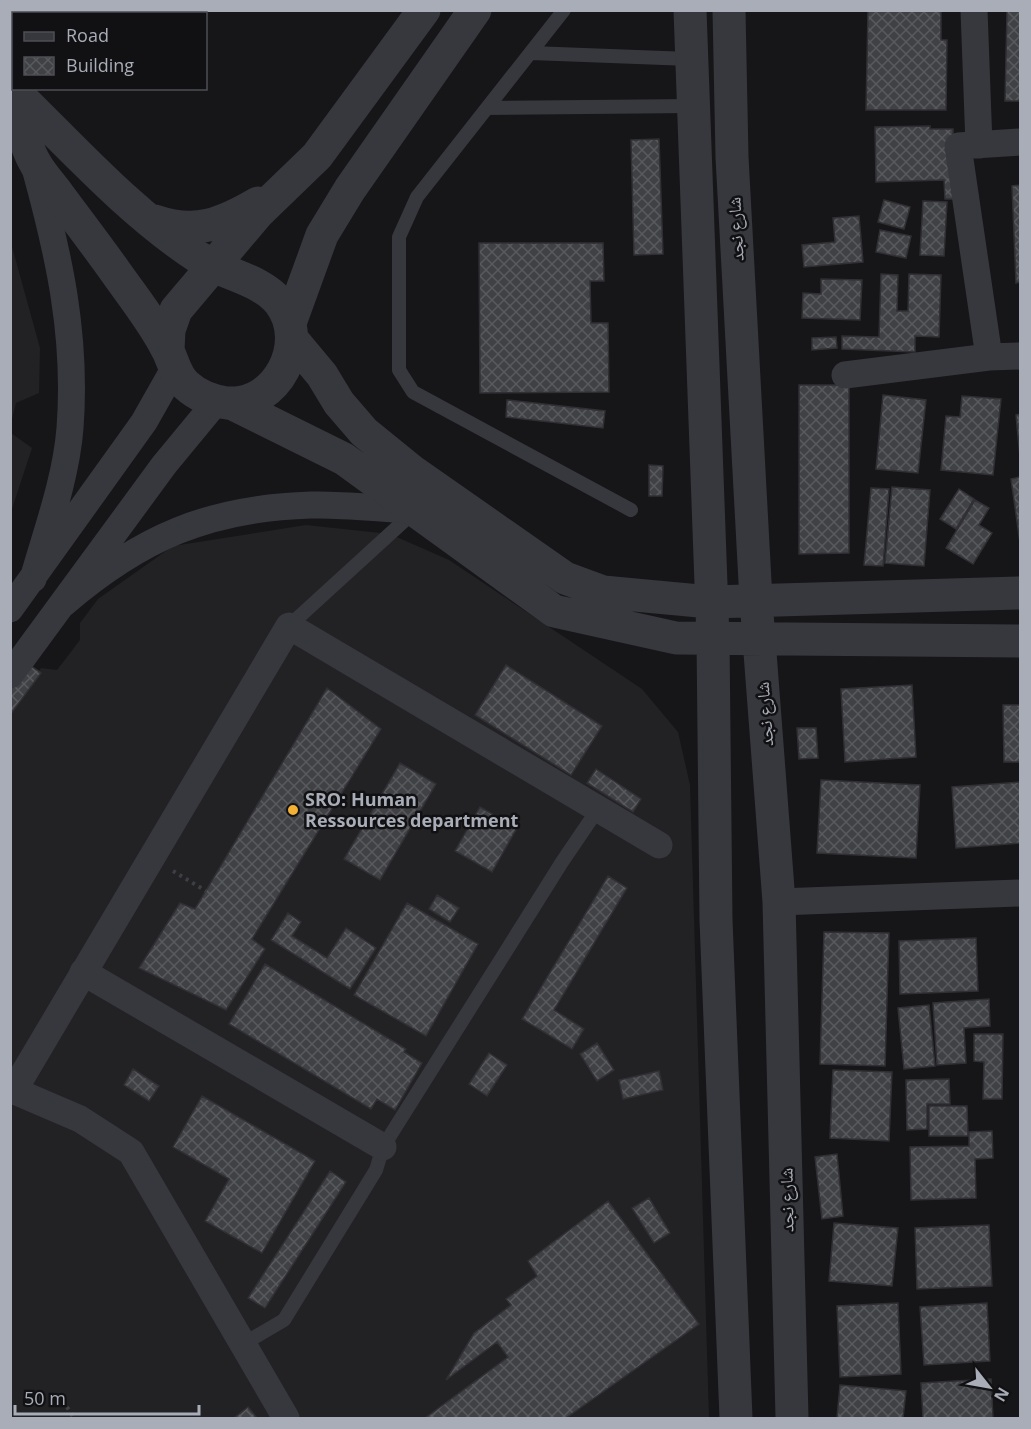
<svg xmlns="http://www.w3.org/2000/svg" width="1031" height="1429" font-family="'Open Sans','Noto Naskh Arabic',sans-serif">
  <style>
    .built { fill: #222225 }
    .building { fill: url(#building-cross-hatch); stroke: #303034; stroke-width: 1.5 }
    .lines { fill: none; stroke-linecap: round; stroke-linejoin: round }
    .path { stroke: #3d3f44; stroke-width: 4; stroke-dasharray: 3 4.5; stroke-linecap: butt }
    .service { stroke: #37383d; stroke-width: 14 }
    .minor { stroke: #37383d; stroke-width: 27 }
    .tertiary { stroke: #37383d; stroke-width: 33 }
    .poi-dot { fill: #f2b134; stroke: #111113; stroke-width: 2 }
    .labels { text-anchor: middle; stroke-width: 5; stroke-linejoin: round; paint-order: stroke }
    .street-label { font-size: 18px; fill: #a8adb8; stroke: #111113 }
    .poi-label { font-size: 18px; font-weight: bold; fill: #a8adb8; stroke: #111113; text-anchor: start }
  </style>
  <defs>
    <pattern id="building-cross-hatch" width="8" height="8" patternUnits="userSpaceOnUse" patternTransform="scale(1.5)"><rect width="8" height="8" fill="#404145"/><path d="M0 0l8 8M0 8l8-8" fill="none" stroke="#595a5e"/></pattern>
  </defs>
  <rect width="100%" height="100%" fill="#161618"/>
  <!-- built -->
  <path class="built" d="M11 243 40 348 39 393 16 403 11 423Z
    M11 433 32 448 11 512Z
    M306 525 390 534 449 560 642 689 678 732 690 785 709 1418H11L10 684 23 692 41 668 57 670 80 640V623L98 599 173 546Z"/>
  <!-- building -->
  <path class="building" d="M868 10H941V40H947L946 110H866Z
    M1007 10H1020V101H1005Z
    M930 126V129H953L954 199H945L944 180 876 182 875 127Z
    M659 139 663 254 634 255 631 140Z
    M1020 185V282L1016 283 1012 186Z
    M884 200 910 207 904 229 878 222Z
    M923 201 947 202 944 256 920 255Z
    M859 216 863 262 804 267 802 245 835 242 833 218Z
    M880 230 911 236 906 258 876 252Z
    M479 243H603L604 281H590L591 323H608L609 392 480 393Z
    M881 274 898 275 897 311H908L909 274 941 275 939 337 915 336V352L842 349V336L879 337Z
    M821 279 862 280 860 320 802 318 803 293 821 294Z
    M836 337 837 348 812 350V338Z
    M799 385H849V553L799 554Z
    M883 395 926 400 918 473 876 469Z
    M962 396 1001 399 993 475 941 470 946 416 960 417Z
    M507 400 605 411 603 428 506 417Z
    M1020 414V457L1016 415Z
    M649 465 663 466 662 496H649Z
    M1020 477V543L1011 479Z
    M892 487 930 490 924 566 885 563Z
    M871 488 889 489 883 566 864 565Z
    M959 489 974 499 956 529 940 519Z
    M975 500 989 508 979 525 992 533 973 564 946 548Z
    M10 651 41 673 10 715Z
    M506 665 602 726 571 775 475 715Z
    M912 685 916 757 845 762 841 689Z
    M327 688 381 729 252 939 265 949 226 1010 139 968 180 903 195 909Z
    M1003 705H1020V762H1004Z
    M797 728H816L818 758 799 759Z
    M400 763 436 784 380 880 344 859Z
    M596 769 641 799 633 812 587 783Z
    M821 780 920 785 916 858 817 853Z
    M1020 782V843L956 848 952 787Z
    M480 807 517 828 492 872 455 851Z
    M608 876 627 888 554 1010 584 1029 572 1049 522 1019Z
    M437 895 459 908 450 922 429 909Z
    M407 903 478 944 426 1036 354 995Z
    M288 913 301 922 292 936 327 958 346 928 376 948 350 989 271 940Z
    M824 932 889 933 885 1066 820 1064Z
    M976 938 978 991 900 994 899 941Z
    M265 964 406 1049 404 1052 422 1063 395 1110 377 1099 371 1109 229 1024Z
    M989 999 990 1026 964 1028 966 1063 937 1065 933 1003Z
    M929 1005 935 1066 904 1069 898 1008Z
    M974 1034H1003L1002 1099H983L984 1062 974 1061Z
    M597 1043 614 1070 597 1081 580 1054Z
    M489 1053 507 1065 487 1096 469 1084Z
    M133 1069 159 1086 149 1101 124 1085Z
    M833 1070 892 1072 889 1141 830 1138Z
    M659 1071 663 1090 623 1099 619 1080Z
    M949 1079 950 1104H927V1129L907 1130 906 1080Z
    M202 1096 315 1161 262 1253 205 1221 229 1179 173 1147Z
    M929 1106H967L968 1136H929Z
    M992 1131 993 1158 975 1159 976 1198 911 1200 910 1147 969 1146V1132Z
    M837 1154 843 1216 822 1219 815 1157Z
    M330 1171 346 1182 265 1308 248 1298Z
    M649 1198 670 1233 654 1243 632 1208Z
    M608 1201 699 1324 566 1418H425L508 1357 497 1342 446 1380 474 1333 511 1305 506 1299 537 1276 528 1261Z
    M834 1223 898 1228 892 1286 829 1281Z
    M989 1225 992 1286 917 1289 915 1228Z
    M898 1303 901 1374 840 1377 837 1306Z
    M987 1303 990 1361 924 1365 920 1307Z
    M991 1379 993 1418H923L921 1383Z
    M840 1385 906 1391 903 1418H837Z
    M248 1407 257 1418H234Z"/>
  <g class="lines">
    <!-- path -->
    <path class="path" d="M173 871 206 891
      M67 1407 74 1418"/>
    <!-- service -->
    <path class="service" d="M564 10 417 197 399 237V370L413 392 631 510
      M531 53 690 59
      M487 108 692 106
      M289 626 416 510
      M243 1344 284 1320 376 1170 383 1147 562 862 598 809"/>
    <!-- minor -->
    <path class="minor" d="M974 10 979 145
      M989 357 958 146 1020 142
      M845 375 989 357 1020 356
      M33 579C47 530 66 479 70 428 77 336 59 255 35 168
      M63 604C140 538 208 508 311 505 346 504 381 509 416 510
      M10 609 144 422 174 369
      M10 675 164 465 216 402
      M779 902 1020 893
      M83 972 383 1147
      M10 1089 80 1119 131 1152 286 1418
      M14 1090 289 626 659 845"/>
    <!-- tertiary -->
    <path class="tertiary" d="M690 10 713 639 716 920 736 1418
      M729 10 732 157 756 600 779 902 792 1418
      M10 87C70 145 128 211 198 257 223 275 260 278 280 303 310 343 277 407 227 403 211 401 198 396 186 385 175 375 174 362 167 349 154 323 134 298 117 274 98 247 78 221 58 194 50 183 40 173 34 161 23 141 18 114 10 93
      M155 221C196 235 222 224 258 203
      M290 323 322 235 350 189 475 10
      M292 339 322 375 339 403 364 432 412 471 565 578 603 592 710 602 1020 593
      M168 350 169 330 176 310 257 214 317 156 424 10
      M231 403 344 459 554 611 676 638 1020 641"/>
  </g>
  <!-- markers -->
  <circle class="poi-dot" cx="293" cy="810" r="6"/>
  <g class="labels">
    <!-- street labels -->
    <g class="street-label">
      <text transform="translate(736 229) rotate(-93)" y="6">شارع نجد</text>
      <text transform="translate(765 714) rotate(-94)" y="6">شارع نجد</text>
      <text transform="translate(787 1200) rotate(-91)" y="6">شارع نجد</text>
    </g>
    <!-- poi labels -->
    <g class="poi-label">
      <text x="305" y="806">SRO: Human<tspan x="305" dy="21">Ressources department</tspan></text>
    </g>
  </g>
  <!-- border -->
  <rect width="1031" height="1429" fill="none" stroke="#a8adb8" stroke-width="24"/>
  <!-- legend -->
  <rect x="12" y="12" width="195" height="78" fill="#111113" stroke="#4d4f55" stroke-width="1.5"/>
  <rect x="24" y="32" width="30" height="9" fill="#37383d" stroke="#4d4f55" stroke-width="1.5"/>
  <text x="66" y="42" font-size="18" fill="#a8adb8">Road</text>
  <rect x="24" y="57" width="30" height="18" fill="url(#building-cross-hatch)" stroke="#4d4f55" stroke-width="1.5"/>
  <text x="66" y="72" font-size="18" fill="#a8adb8">Building</text>
  <!-- north arrow -->
  <g transform="translate(989 1387) rotate(121)" stroke="#111113" stroke-width="4.5" paint-order="stroke">
  <path d="M0-4.5L10 22L0 15L-10 22Z" fill="#a8adb8"/>
  <text y="-9" font-size="16" font-weight="bold" text-anchor="middle" fill="#a8adb8">N</text>
  </g>
  <!-- scale -->
  <path d="M15 1405v9h184v-9" fill="none" stroke="#a8adb8" stroke-width="3"/>
  <text x="24" y="1405" font-size="18" fill="#a8adb8" stroke="#111113" stroke-width="4.5" paint-order="stroke">50 m</text>
</svg>
